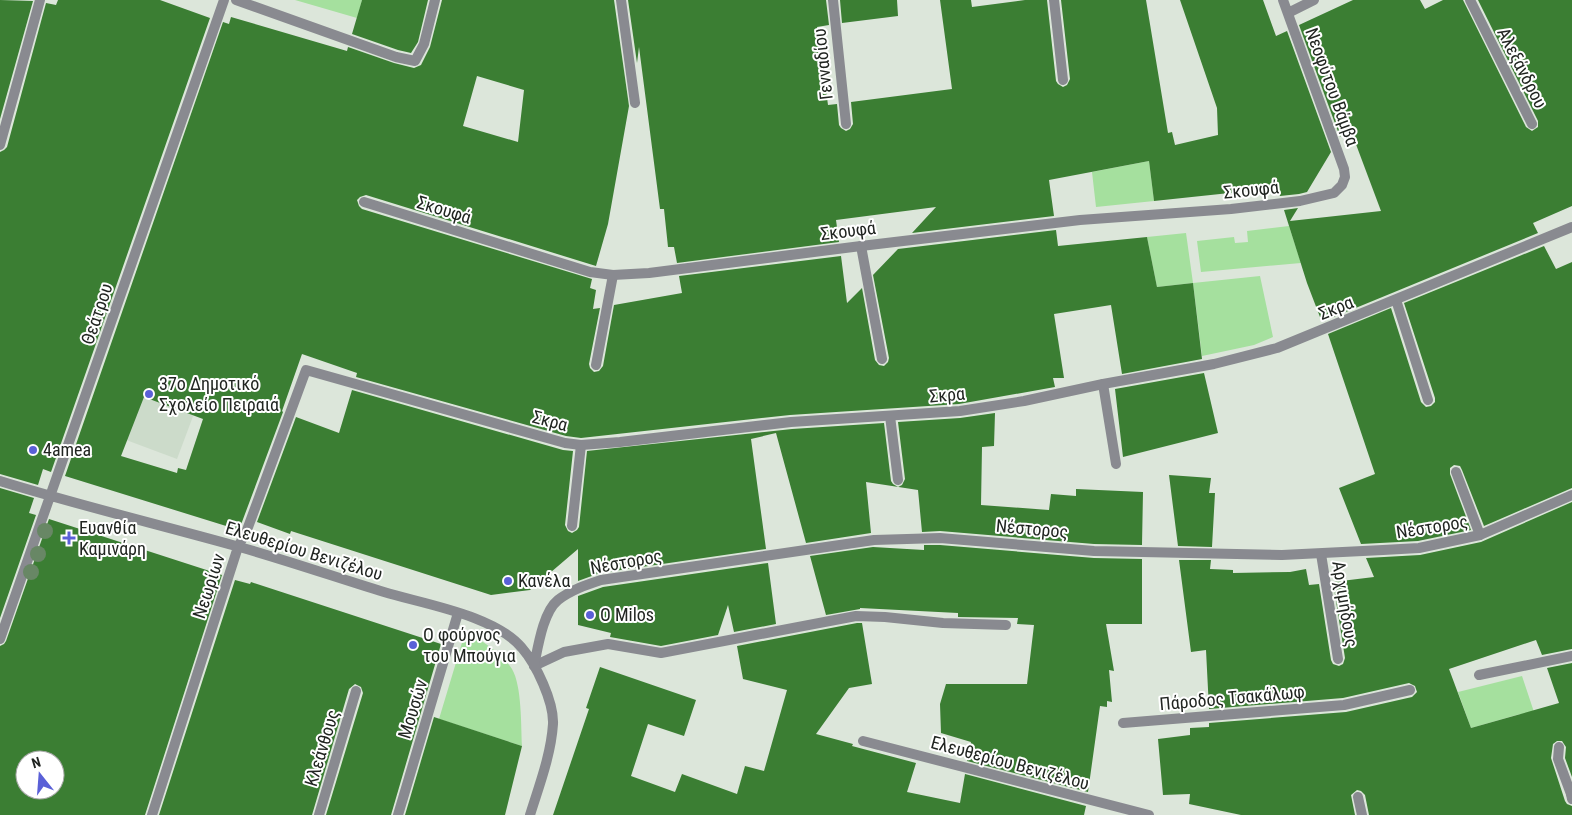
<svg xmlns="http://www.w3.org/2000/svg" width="1572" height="815" font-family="'Roboto Condensed',sans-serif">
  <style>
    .built { fill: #ccdbca }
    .green { fill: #a5e09e }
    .building { fill: #3b7e33; fill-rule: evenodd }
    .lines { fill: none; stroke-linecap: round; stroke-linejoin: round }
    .lane { stroke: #898a90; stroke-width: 10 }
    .street { stroke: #898a90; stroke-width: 10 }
    .tree { fill: #688765 }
    .poi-dot { fill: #5a60d7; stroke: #fff; stroke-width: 2 }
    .labels { text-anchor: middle; stroke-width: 4; stroke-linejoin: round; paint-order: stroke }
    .street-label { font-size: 18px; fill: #212521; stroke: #fff }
    .poi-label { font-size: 18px; fill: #212521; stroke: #fff; text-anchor: start }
  </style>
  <rect width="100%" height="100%" fill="#dce6da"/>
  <!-- built -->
  <path class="built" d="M114 344 207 379 177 459 86 425Z"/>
  <!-- green -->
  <path class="green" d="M295 0H362L357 18Z
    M1149 161 1154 201 1096 207 1092 172Z
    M1289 226 1301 263 1201 272 1197 241 1234 237 1235 243 1248 242 1247 231Z
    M1186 233 1193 283 1260 276 1273 337 1254 345 1202 356 1193 283 1157 287 1147 237Z
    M464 636C470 638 477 639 483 642 492 648 506 659 512 669 522 686 521 726 522 746L439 719Z
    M1522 676 1535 715 1520 714 1471 728 1458 692Z"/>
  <!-- building -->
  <path class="building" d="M0 0 33 1 0 119Z
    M58 0H160L210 18 51 472 43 469 38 485 0 474V152L4 150 7 147 46 3 56 5Z
    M362 0H428L418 42 411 53 398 50 352 34Z
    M442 0H614L629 106 608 224 596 266 366 195 360 197 357 200 359 206 362 209 592 279 590 288 596 290 593 309 600 308 589 364 590 368 594 372 599 371 603 366 614 305 682 293 679 276 841 256 847 303 862 288 875 360 879 365 884 366 888 362 889 358 873 275 898 249 1056 230 1058 246 1147 237 1157 287 1193 283 1202 359 1122 374 1111 305 1054 314 1064 378H1053L1055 387 959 404 790 415 581 438 566 436 356 377 357 373 302 354 282 411 283 412 239 530 65 476 223 22 229 24 231 17 347 51 348 47 394 63 414 68 421 65 430 47ZM477 76 524 90 518 142 463 126ZM144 397 203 419 186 470 178 468 177 473 121 456Z
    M628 0H826L829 25 817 27 828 105 837 104 839 125 841 128 846 131 850 129 853 124 851 102 952 89 940 0H971L972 7 1025 0H1047L1056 81 1058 84 1063 87 1067 85 1070 79 1061 0H1146L1168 133 1172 132 1175 145 1218 135 1217 108 1180 0H1263L1276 36 1287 31 1331 152 1307 192 1299 194 1280 196 1277 188 1154 201 1149 161 1049 180 1054 216 912 233 936 207 836 220 839 242 677 263 674 247H668L664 209H660L639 47 637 63Z
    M840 0H897L898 16 842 23Z
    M1353 0H1420L1425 9 1443 0H1463L1526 127 1532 131 1538 127V121L1478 0H1572V206L1533 223 1538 233 1324 321 1322 317H1320L1307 283 1284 210 1298 208 1290 221 1381 211 1348 123 1340 137 1299 25Z
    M1544 246 1556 269 1572 262V488L1484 526 1462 470 1460 466 1454 465 1450 468V474L1471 530 1418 541 1361 544 1339 488 1375 474 1328 334 1391 308 1421 402 1426 407 1431 406 1435 402V398L1404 303Z
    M1204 373 1218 433 1123 457 1115 389Z
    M352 390 563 450 573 451 565 525 568 531 572 533 577 530 579 527 587 451 792 429 884 423 891 481 893 484 898 487 902 485 905 479 898 422 960 418 995 413 994 446 982 447 981 505 1049 510 1051 494 1076 496V489L1143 492 1142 545 1094 544 940 531 922 532 918 490 866 482 871 533 806 543 776 433 751 439 766 549 600 573 578 581V549L530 590 491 595 291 531 290 534 257 522 296 417 339 433Z
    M1169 475 1211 478 1209 493H1215L1212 547 1178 546Z
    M0 488 34 498 29 513 36 515 0 618Z
    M1572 502V649L1542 655 1536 640 1449 669 1471 728 1559 703 1547 668 1572 663V777L1565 758 1566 747 1562 741H1557L1553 744 1551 758 1565 801 1567 804 1572 806V815H1369L1365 795 1361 791 1357 790 1351 795 1355 815H1241L1189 804 1190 794 1163 795 1158 739 1190 735V728L1209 727V723L1346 712 1412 697 1417 692 1415 686 1409 683 1343 698 1209 709 1206 650 1191 652 1179 560H1211L1210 569 1233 570V573L1290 572 1306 569 1309 585 1319 584 1331 660 1333 664 1339 666 1343 664 1345 658 1333 582 1374 577 1366 558 1420 555 1481 542Z
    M49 519 222 575 145 815H0V646L4 644 6 641ZM25 760H55V790H25Z
    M924 545H940L1094 558 1142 559V624H1106L1114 671 1109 670 1112 702 1107 701V707L1100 706 1088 792 967 761 971 742 941 733 940 704 946 684H1027L1034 625 1017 624 1018 618 958 617V613L860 608V609L826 615 810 556 873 547 924 550Z
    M768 563 776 624 734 632 728 605 718 635 661 646 610 637 611 633 578 625V596L603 587Z
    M235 580 250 584 251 582 441 644 391 815H326L363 693 361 687 355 684 349 689 312 815H159Z
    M857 623H862L872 684 849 688 816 734 853 744 852 746 916 763 907 792 960 803 965 774 1086 806 1084 815H553L589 709 586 708 600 667 696 700 684 736 648 724 631 776 675 792 682 774 737 794 745 766 764 771 787 690 743 679 737 646Z
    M434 717 522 746 505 815H405Z"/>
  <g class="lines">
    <!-- lane -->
    <path class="lane" d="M0 145 40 0
      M861 246 882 359
      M1396 300 1428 400
      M596 365 613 275
      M1103 384 1116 464
      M890 416 898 480
      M1456 472 1480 535
      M572 526 581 445
      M1321 554 1338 659
      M534 666 564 652 608 644 661 653 856 616 885 617 943 623 1006 625
      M1479 675 1572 656
      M1123 723 1344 705 1410 690
      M1559 747 1558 759 1571 794
      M1358 797 1362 815
      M319 815 356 691"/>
    <!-- street -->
    <path class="street" d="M236 0 396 57 415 61 424 44 435 0
      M621 0 635 103
      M833 0 846 124
      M1054 0 1063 80
      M1470 0 1532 124
      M1288 13 1314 0
      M364 202 590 272 613 275 649 273 861 246 1080 220 1231 209 1300 201 1334 193 1342 185 1345 177 1344 169 1283 0
      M0 481C78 505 157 524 236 546 286 560 335 577 384 592 423 604 495 615 522 648 536 664 554 702 553 724 551 755 539 786 530 815
      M0 639 224 0
      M534 666C538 647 543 612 558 600 571 590 586 585 601 580L874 540 940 538 1094 551 1282 555 1383 550 1419 548 1480 535 1572 495
      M863 741 1149 815
      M1572 794H1571L1572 799
      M152 815 238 547 247 530 306 370 565 443 581 445 620 442 791 422 960 411 1024 401 1103 384 1214 364 1277 348 1572 227
      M398 815 458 613"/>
  </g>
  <!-- trees -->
  <g class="tree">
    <circle cx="45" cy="531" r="8"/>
    <circle cx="38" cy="554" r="8"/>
    <circle cx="31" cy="572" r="8"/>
  </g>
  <!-- markers -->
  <g class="poi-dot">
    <circle cx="149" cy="394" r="5"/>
    <circle cx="33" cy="450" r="5"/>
    <path d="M66.5 530.5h5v5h5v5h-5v5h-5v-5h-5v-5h5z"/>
    <circle cx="508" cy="581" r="5"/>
    <circle cx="590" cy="615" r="5"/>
    <circle cx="413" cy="645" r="5"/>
  </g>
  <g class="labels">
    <!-- street labels -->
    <g class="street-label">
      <text transform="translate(823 64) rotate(-96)" y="6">Γενναδίου</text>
      <text transform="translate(1522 68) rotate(63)" y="6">Αλεξάνδρου</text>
      <text transform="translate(1332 87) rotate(70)" y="6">Νεοφύτου Βάμβα</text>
      <text transform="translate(1251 190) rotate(-6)" y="6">Σκουφά</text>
      <text transform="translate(444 210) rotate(17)" y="6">Σκουφά</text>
      <text transform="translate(848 231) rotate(-7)" y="6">Σκουφά</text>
      <text transform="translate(1336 308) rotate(-22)" y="6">Σκρα</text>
      <text transform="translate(97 314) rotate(-71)" y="6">Θεάτρου</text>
      <text transform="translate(947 395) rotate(-5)" y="6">Σκρα</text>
      <text transform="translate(550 421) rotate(15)" y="6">Σκρα</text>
      <text transform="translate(1432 527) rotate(-9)" y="6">Νέστορος</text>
      <text transform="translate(1032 529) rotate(5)" y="6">Νέστορος</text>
      <text transform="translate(304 551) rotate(17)" y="6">Ελευθερίου Βενιζέλου</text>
      <text transform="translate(626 562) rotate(-10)" y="6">Νέστορος</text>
      <text transform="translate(209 586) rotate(-72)" y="6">Νεωρίων</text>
      <text transform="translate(1345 604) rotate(81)" y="6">Αρχιμήδους</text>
      <text transform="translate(1232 698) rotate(-5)" y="6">Πάροδος Τσακάλωφ</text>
      <text transform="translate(413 709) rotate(-73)" y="6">Μουσών</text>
      <text transform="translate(322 748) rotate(-73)" y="6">Κλεάνθους</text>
      <text transform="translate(1010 763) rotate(15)" y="6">Ελευθερίου Βενιζέλου</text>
    </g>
    <!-- poi labels -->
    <g class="poi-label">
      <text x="159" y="390">37ο Δημοτικό<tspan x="159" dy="21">Σχολείο Πειραιά</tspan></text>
      <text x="43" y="456">4amea</text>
      <text x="79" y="534">Ευανθία<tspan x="79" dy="21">Καμινάρη</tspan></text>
      <text x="518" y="587">Κανέλα</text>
      <text x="600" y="621">O Milos</text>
      <text x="423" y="641">Ο φούρνος<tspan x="423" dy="21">του Μπούγια</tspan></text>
    </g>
  </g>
  <!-- north arrow -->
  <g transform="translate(40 775) rotate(343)"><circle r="24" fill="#ffffff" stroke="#a6a8a6"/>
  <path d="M0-4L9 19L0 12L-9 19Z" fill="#5a60d7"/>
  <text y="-8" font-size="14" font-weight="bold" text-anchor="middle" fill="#212521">N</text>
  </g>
</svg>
